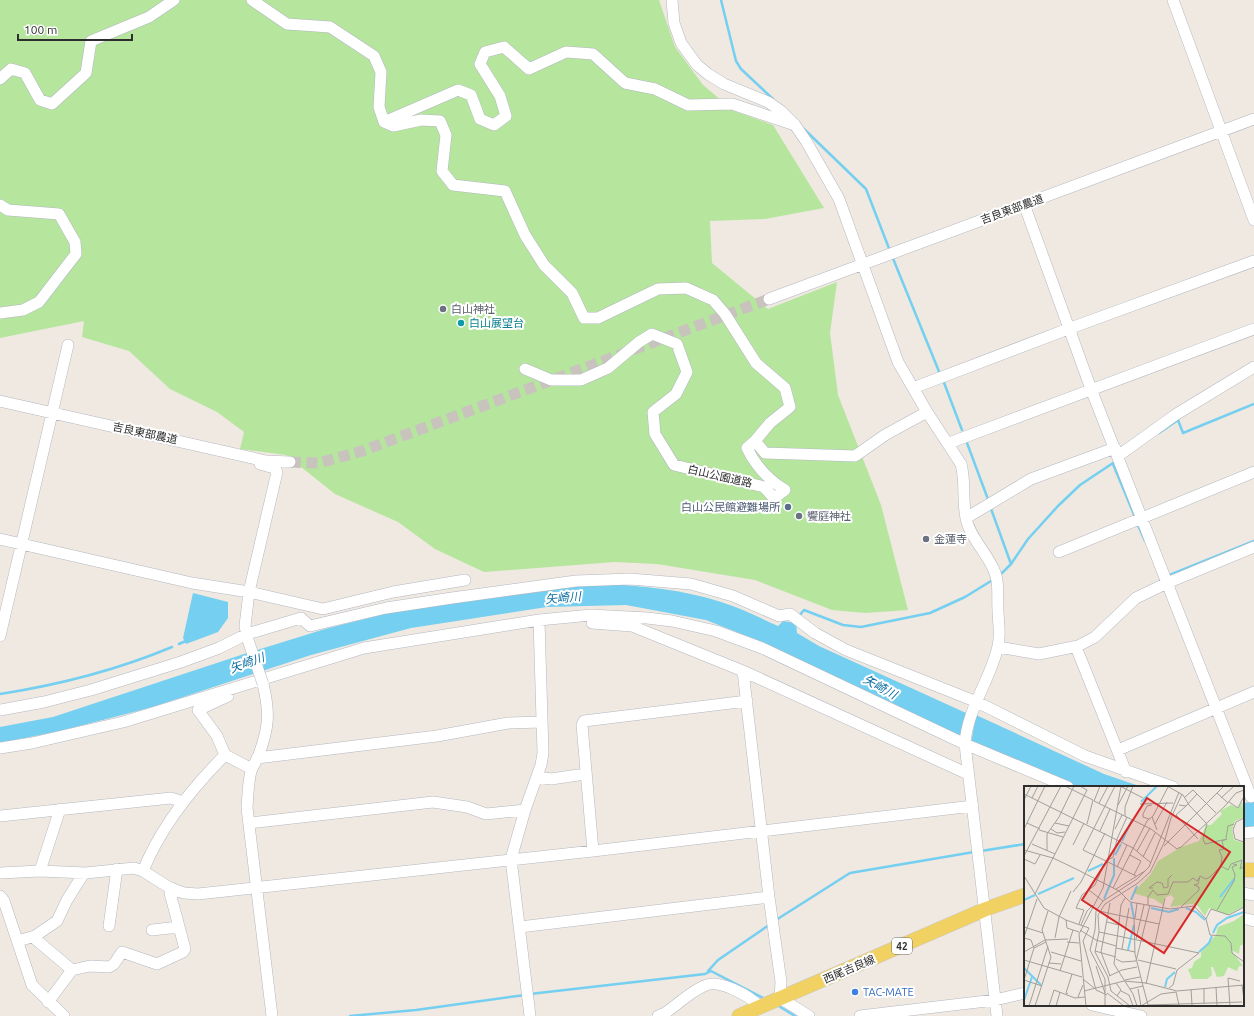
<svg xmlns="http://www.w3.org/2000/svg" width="1254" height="1016" font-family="Ubuntu,'Noto Sans JP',sans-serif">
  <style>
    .green { fill: #b6e59e }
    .water { fill: #75cff0 }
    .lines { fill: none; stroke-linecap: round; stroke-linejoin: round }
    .stream { stroke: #75cff0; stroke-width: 2.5 }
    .minor-tunnel { stroke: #c8c4bd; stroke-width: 11; stroke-dasharray: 11 5.5; stroke-linecap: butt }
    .minor-casing { stroke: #b4b7c1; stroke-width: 12 }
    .major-casing { stroke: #c9c9c9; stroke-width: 15 }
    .minor { stroke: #fff; stroke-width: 11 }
    .major { stroke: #f2d163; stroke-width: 14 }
    .minor-bridge-casing { stroke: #b4b7c1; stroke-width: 12; stroke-linecap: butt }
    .minor-bridge { stroke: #fff; stroke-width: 11 }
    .worship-dot { fill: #6b7280; stroke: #fff; stroke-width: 1.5 }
    .culture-dot { fill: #0f9aa8; stroke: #fff; stroke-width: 1.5 }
    .service-dot { fill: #5c6f8a; stroke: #fff; stroke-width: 1.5 }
    .shop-dot { fill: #3f7fe0; stroke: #fff; stroke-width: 1.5 }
    .labels { text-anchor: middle; stroke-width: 4; stroke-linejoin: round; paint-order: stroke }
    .shield { fill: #fff; stroke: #6d6d6d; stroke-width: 1 }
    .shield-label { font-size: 10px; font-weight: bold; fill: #2e2e2e }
    .street-label { font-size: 11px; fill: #2e2e2e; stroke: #fff }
    .worship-label { font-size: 11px; fill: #5b616d; stroke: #fff; text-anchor: start }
    .culture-label { font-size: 11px; fill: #0d838f; stroke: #fff; text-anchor: start }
    .service-label { font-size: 11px; fill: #4e5e75; stroke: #fff; text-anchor: end }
    .shop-label { font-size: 11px; fill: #366cbe; stroke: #fff; text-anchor: start }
    .water-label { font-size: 12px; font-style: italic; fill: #0d6fa3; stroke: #fff }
    .inset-river { fill: none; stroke: #75cff0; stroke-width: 2 }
    .inset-road { fill: none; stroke: #a29e99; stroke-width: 1 }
    .view { fill: #d62828; fill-opacity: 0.15; stroke: #d62828; stroke-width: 2 }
    .inset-edge { fill: none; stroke: #2e2e2e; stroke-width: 2 }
  </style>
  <rect width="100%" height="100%" fill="#efe9e1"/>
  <!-- green -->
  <path class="green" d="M0 0H659L675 47 703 85 734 111 773 125 824 208 765 219 710 221 712 263 768 309 837 282 830 333 838 395 881 505 908 610 865 613 832 610 755 580 657 564 614 562 484 572 435 549 398 522 335 494 286 455 240 449 244 432 217 412 170 389 129 351 82 337 84 321 0 338Z"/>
  <!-- water -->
  <path class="water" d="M606 584C645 586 684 590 721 602 741 608 760 618 778 626L783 621 796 623 797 633 819 646 966 713 960 736 754 639 706 620 626 605 547 607 411 628 311 655 153 707 60 731 0 743V727L53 717 244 654 325 629 423 604 529 589Z
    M193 593 228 602V618L218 632 186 644 183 638Z
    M976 715 1104 774 1142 787H1071L971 743Z
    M1254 802V828L1243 829V803Z"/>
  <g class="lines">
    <!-- stream -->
    <path class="stream" d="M721 0 736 61 741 69 773 99
      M804 129 866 189 890 251
      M892 256 940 374
      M943 380 962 430
      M1159 433 1178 420 1183 433 1254 404
      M967 443 989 502
      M1113 464 1135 517
      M990 506 1011 564
      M1137 523 1145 541
      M1002 573 1011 564 1028 539 1058 506 1080 485 1116 461
      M1167 576 1254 541
      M798 617 804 610 843 625 861 627 930 613 965 597 991 581
      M179 644 188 640
      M0 694C58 685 117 670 172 647
      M981 851 1025 844
      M776 920 850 873 974 852
      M708 971 718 960 769 925
      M530 994 705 974 711 971 765 999
      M777 1005 795 1016
      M350 1016 416 1010 525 995"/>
    <!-- minor-tunnel -->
    <path class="minor-tunnel" d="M290 462 319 463 362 451 769 299"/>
    <!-- minor casing -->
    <g class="minor-casing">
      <path id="minor" d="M252 0 287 24 330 27 374 56 381 72 379 107 384 122 458 90 471 95 480 119 494 125 506 116 500 96 480 64 485 52 504 47 529 69 566 52 593 54 625 83 655 89 688 105 732 104 795 125
        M672 0 674 23 681 43 697 65 708 74 724 84 768 102 781 111 795 125 806 141 839 199 898 362 927 412 961 464C966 482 962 500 966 518 969 535 984 550 992 566 1000 580 997 594 998 610 998 622 1001 633 998 646 991 679 967 709 965 744L997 1016
        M1173 0 1254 220
        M0 79 11 69 25 73 40 100 52 104 86 73 91 41 149 17 174 0
        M384 122 393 126 421 120 440 121 446 135 442 171 453 185 505 191 525 235 544 265 572 293 584 318H598L658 289 686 288 713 300 725 314 756 363 785 388 790 407 770 423 755 441 765 453 855 456 885 435 927 412
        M1024 204 1091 389 1251 797
        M0 205 8 210 59 214 75 242 76 254 39 302 23 310 0 313
        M769 299 1254 119
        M525 369 551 380H581L608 368 639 342 652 334 677 344 687 372 676 394 653 412 655 434 674 465 764 487 774 498 785 490C769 480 755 465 747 448L755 441
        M913 388 1068 329 1254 261
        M0 401 266 461 290 462
        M949 443 1254 329
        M1118 456 1175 415 1254 367
        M966 518 1031 479 1115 448
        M0 539 192 583 249 592 323 609 393 592 465 580
        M1059 552 1254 472
        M592 623 632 626 743 671 968 774
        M0 636 68 345
        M248 640 245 626 249 592 277 472 274 468 260 464
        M998 647 1039 654 1078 646 1095 637 1136 598 1167 583 1254 547
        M1076 647 1126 772
        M743 671 769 897 781 982 780 998 809 1016
        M263 684C270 713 269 728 258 757 256 761 253 766 251 771 248 783 248 795 247 808L272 1016
        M228 696 198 710 217 736 225 755 252 769
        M0 710 44 702 91 690 181 662 219 648 247 634 301 618 310 626 386 608 452 598 576 581 630 579 691 584 733 596 779 616 790 614 815 633 846 650 977 702 1085 756 1173 787
        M0 748 32 743 123 722 364 648 539 620 591 615 647 618 672 621 716 631 762 648 965 744 1068 787
        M1118 750 1254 692
        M257 758 437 736 508 723 541 722
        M537 777 551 779 585 774
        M0 816 171 798 183 802
        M249 823 433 802 467 807 486 814 525 810
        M1243 833 1254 832
        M593 851 582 725 584 721 747 701
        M40 871 60 809
        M143 871C161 826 192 788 225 755
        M0 873 40 871 86 873 134 868 143 871 170 888 184 893 198 894 593 851 973 806
        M1243 893 1254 895
        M0 896 4 901 32 985 64 1016
        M1243 918 1254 921
        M109 926 117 869
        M520 927 769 897
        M152 930 179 927
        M33 937 72 970 90 966 109 967 114 964 122 952 157 964 183 952 185 949 170 893 172 888
        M18 941 35 936 57 921 67 900 84 873
        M48 1002 72 970
        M1092 1005 1141 1016
        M530 1016 511 859 525 810 541 765 543 753 539 620
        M658 1016 665 1013C677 1005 690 992 704 986 718 978 750 996 760 1007
        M860 1016 995 1000 1025 993"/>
    </g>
    <!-- major casing -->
    <g class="major-casing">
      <path id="major" d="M1243 870H1254
        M739 1016 986 909 1025 895"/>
    </g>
    <!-- minor -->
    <use href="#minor" class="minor"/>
    <!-- major -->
    <use href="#major" class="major"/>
    <!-- minor-bridge casing -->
    <g class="minor-bridge-casing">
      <path id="minor-bridge" d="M248 640 263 684"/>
    </g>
    <!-- minor-bridge -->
    <use href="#minor-bridge" class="minor-bridge"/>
  </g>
  <!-- markers -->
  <g class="worship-dot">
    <circle cx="443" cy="309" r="4"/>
    <circle cx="799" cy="516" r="4"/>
    <circle cx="926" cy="539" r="4"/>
  </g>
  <circle class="culture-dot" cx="461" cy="323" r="4"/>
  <circle class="service-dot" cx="788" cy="507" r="4"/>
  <circle class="shop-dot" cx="855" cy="992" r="4"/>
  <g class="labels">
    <!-- shield labels -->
    <rect class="shield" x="892" y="938" width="20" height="16" rx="3"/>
    <g class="shield-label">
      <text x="902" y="950">42</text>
    </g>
    <!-- street labels -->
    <g class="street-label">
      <text transform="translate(1012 209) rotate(-20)" y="4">吉良東部農道</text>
      <text transform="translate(145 433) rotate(12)" y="4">吉良東部農道</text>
      <text transform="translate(720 476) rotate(13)" y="4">白山公園道路</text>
      <text transform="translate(849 969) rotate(-23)" y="4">西尾吉良線</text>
    </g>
    <!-- worship labels -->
    <g class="worship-label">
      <text x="451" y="313">白山神社</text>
      <text x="807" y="520">饗庭神社</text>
      <text x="934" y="543">金蓮寺</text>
    </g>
    <!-- culture labels -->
    <g class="culture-label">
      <text x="469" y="327">白山展望台</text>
    </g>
    <!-- service labels -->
    <g class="service-label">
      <text x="780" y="511">白山公民館避難場所</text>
    </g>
    <!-- shop labels -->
    <g class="shop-label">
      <text x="863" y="996">TAC-MATE</text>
    </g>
    <!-- water labels -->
    <g class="water-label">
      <text transform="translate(563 598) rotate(-5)" y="4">矢崎川</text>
      <text transform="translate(247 663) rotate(-20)" y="4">矢崎川</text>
      <text transform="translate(880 687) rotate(29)" y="4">矢崎川</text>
    </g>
  </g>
  <!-- overview -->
  <g transform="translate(1024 786)">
    <rect width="220" height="220" fill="#efe9e1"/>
    <path d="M218 16 220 31 211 35 208 44 210 54 220 57 219 121 203 129 185 122 181 130 173 119 167 118 146 121 150 112 147 109 140 112 139 119 130 113 109 107 126 89 134 75 157 61 175 55 182 39H187L198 28 196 25 207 19 214 22ZM220 128V158L216 160 215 168 207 164 219 180H215L213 185 204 181 200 190 193 191 189 181H187L188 189 183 193H168L164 183 168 182 170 176 177 171V166L192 149 194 141 210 135Z" fill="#b6e59e"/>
    <path class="inset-river" d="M117 16 133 0M98 55 108 34M91 69 97 58M64 85 79 78M14 108 50 92M196 111 210 93M80 113 90 89V72M0 114 11 109M107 114 113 100M107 117 110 132M127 122 145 126 155 123M162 122 172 126 181 134M189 147 193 139 203 132 220 126M104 164 110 139M175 166 185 157 188 150M0 182 17 199M141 201 143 193 151 186M0 214 8 191"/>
    <path class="inset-road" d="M41 0 69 14 63 38M96 0 119 12M143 0 159 9 165 19 183 38 179 53 181 58 203 53 198 55 200 63 195 64 198 71 197 80 186 91 182 93 176 90 174 98 170 99 175 101V104L157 121M193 7 204 17M0 8 109 62 127 77M161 11 169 4 192 27M8 12 14 0M197 12 209 1M0 14 7 0M70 15 127 43 153 63 156 61M70 15 76 0M205 16 214 22 219 12M75 17 84 0M116 18 149 17M94 19 104 0M155 19 162 20 173 8M162 20 152 29 174 53M101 30V21L109 0M128 31 133 44M220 32 212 36 209 44 211 53 220 56M125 33 119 31V28L123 20 128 19M3 37 16 43M31 37 45 40M131 38 143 16M0 43 21 0M27 43 33 47 41 46M91 43 98 29M15 44 39 51M76 45 86 23M202 52 204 40 210 38M8 58 31 68M49 59 60 37M140 60 200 0M156 62 201 20 212 7 220 4M0 64 29 72 52 83 95 105 106 116 146 123 170 120 182 133 186 149 201 150 207 157 208 167 220 176M23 64V48L35 31 50 0M113 65 126 42M106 69 117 75 110 89M0 70 37 0M119 71 131 47M0 73 11 78 16 69M84 74 89 71 93 53 103 31M82 75 59 64 91 0M197 80 204 84 207 78 218 74 216 83 220 80M93 81 103 59M0 90 20 122 42 134 59 140M89 102 123 35 129 30 144 1M129 102H125L133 96 138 97 140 102 144 101V93L148 89M92 103 121 85M65 104 79 115M49 106 57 96 81 47M11 108 63 4 56 0M101 112 97 119 92 162 111 166M86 117 77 166 86 190M124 119V111L129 104 133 109 144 108 149 96H164L169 92 173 95 175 92M193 124 210 95 211 89 208 81 213 79 209 78M75 125 135 138M111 132 113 117M182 133 187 123 205 129 220 121M42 134 43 142 55 146M83 136 95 139M55 138 60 124 52 122 58 109 71 99 80 78 84 76 112 90M57 139 63 125 69 119M59 140 65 142 59 155 72 204 83 209M0 141 19 147M56 144 72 154 92 160M75 146 175 167M0 151 13 113M0 152 7 154 10 162 0 194M31 152 35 131 47 105M112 153 120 119M43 156 55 157M10 162 22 156M92 162 90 178 109 208 113 220M98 163 105 122M71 165 92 171M0 166 21 154 44 153M27 166 57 175M92 173 98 176 112 175M0 174 58 191M114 174 152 183M112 175 126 119M25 177 37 178M72 180 81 207M36 185 49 144M85 190 98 184 113 181M59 193 70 202M0 194 18 200M101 194 116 191M92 197 97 204 93 210M122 198 141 112M218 199 220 213M119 200 124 219 218 216M192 201 193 220M145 202 149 199 153 184 175 167M180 202V218M106 203 119 200 111 168 110 132M114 203 117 220M167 203 168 219M60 205 100 195 122 197 153 205 220 199M97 205 105 209 109 220M152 206 155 219M83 207 100 220M44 208 42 207 48 188M54 211 59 199M5 220 24 160M11 220 27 171 18 144 24 125M25 220 30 204 51 212 61 211M32 220 36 206M62 220 55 148 79 102 97 0M81 220V193L66 164 71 144 72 125 79 115 113 93 125 81 155 6M106 220 87 205 84 191 71 166 75 146 74 129 81 118 114 97 126 86 140 57 147 32 158 8M117 220 137 208 152 206M206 220 204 192 216 195"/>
    <path class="view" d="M123 12 206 66 140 167 58 114Z"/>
    <rect width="220" height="220" class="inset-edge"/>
  </g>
  <!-- scale -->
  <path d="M18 34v6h114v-6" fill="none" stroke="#2e2e2e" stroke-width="2"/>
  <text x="24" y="34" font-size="12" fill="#2e2e2e" stroke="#ffffff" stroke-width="3" paint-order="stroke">100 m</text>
</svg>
